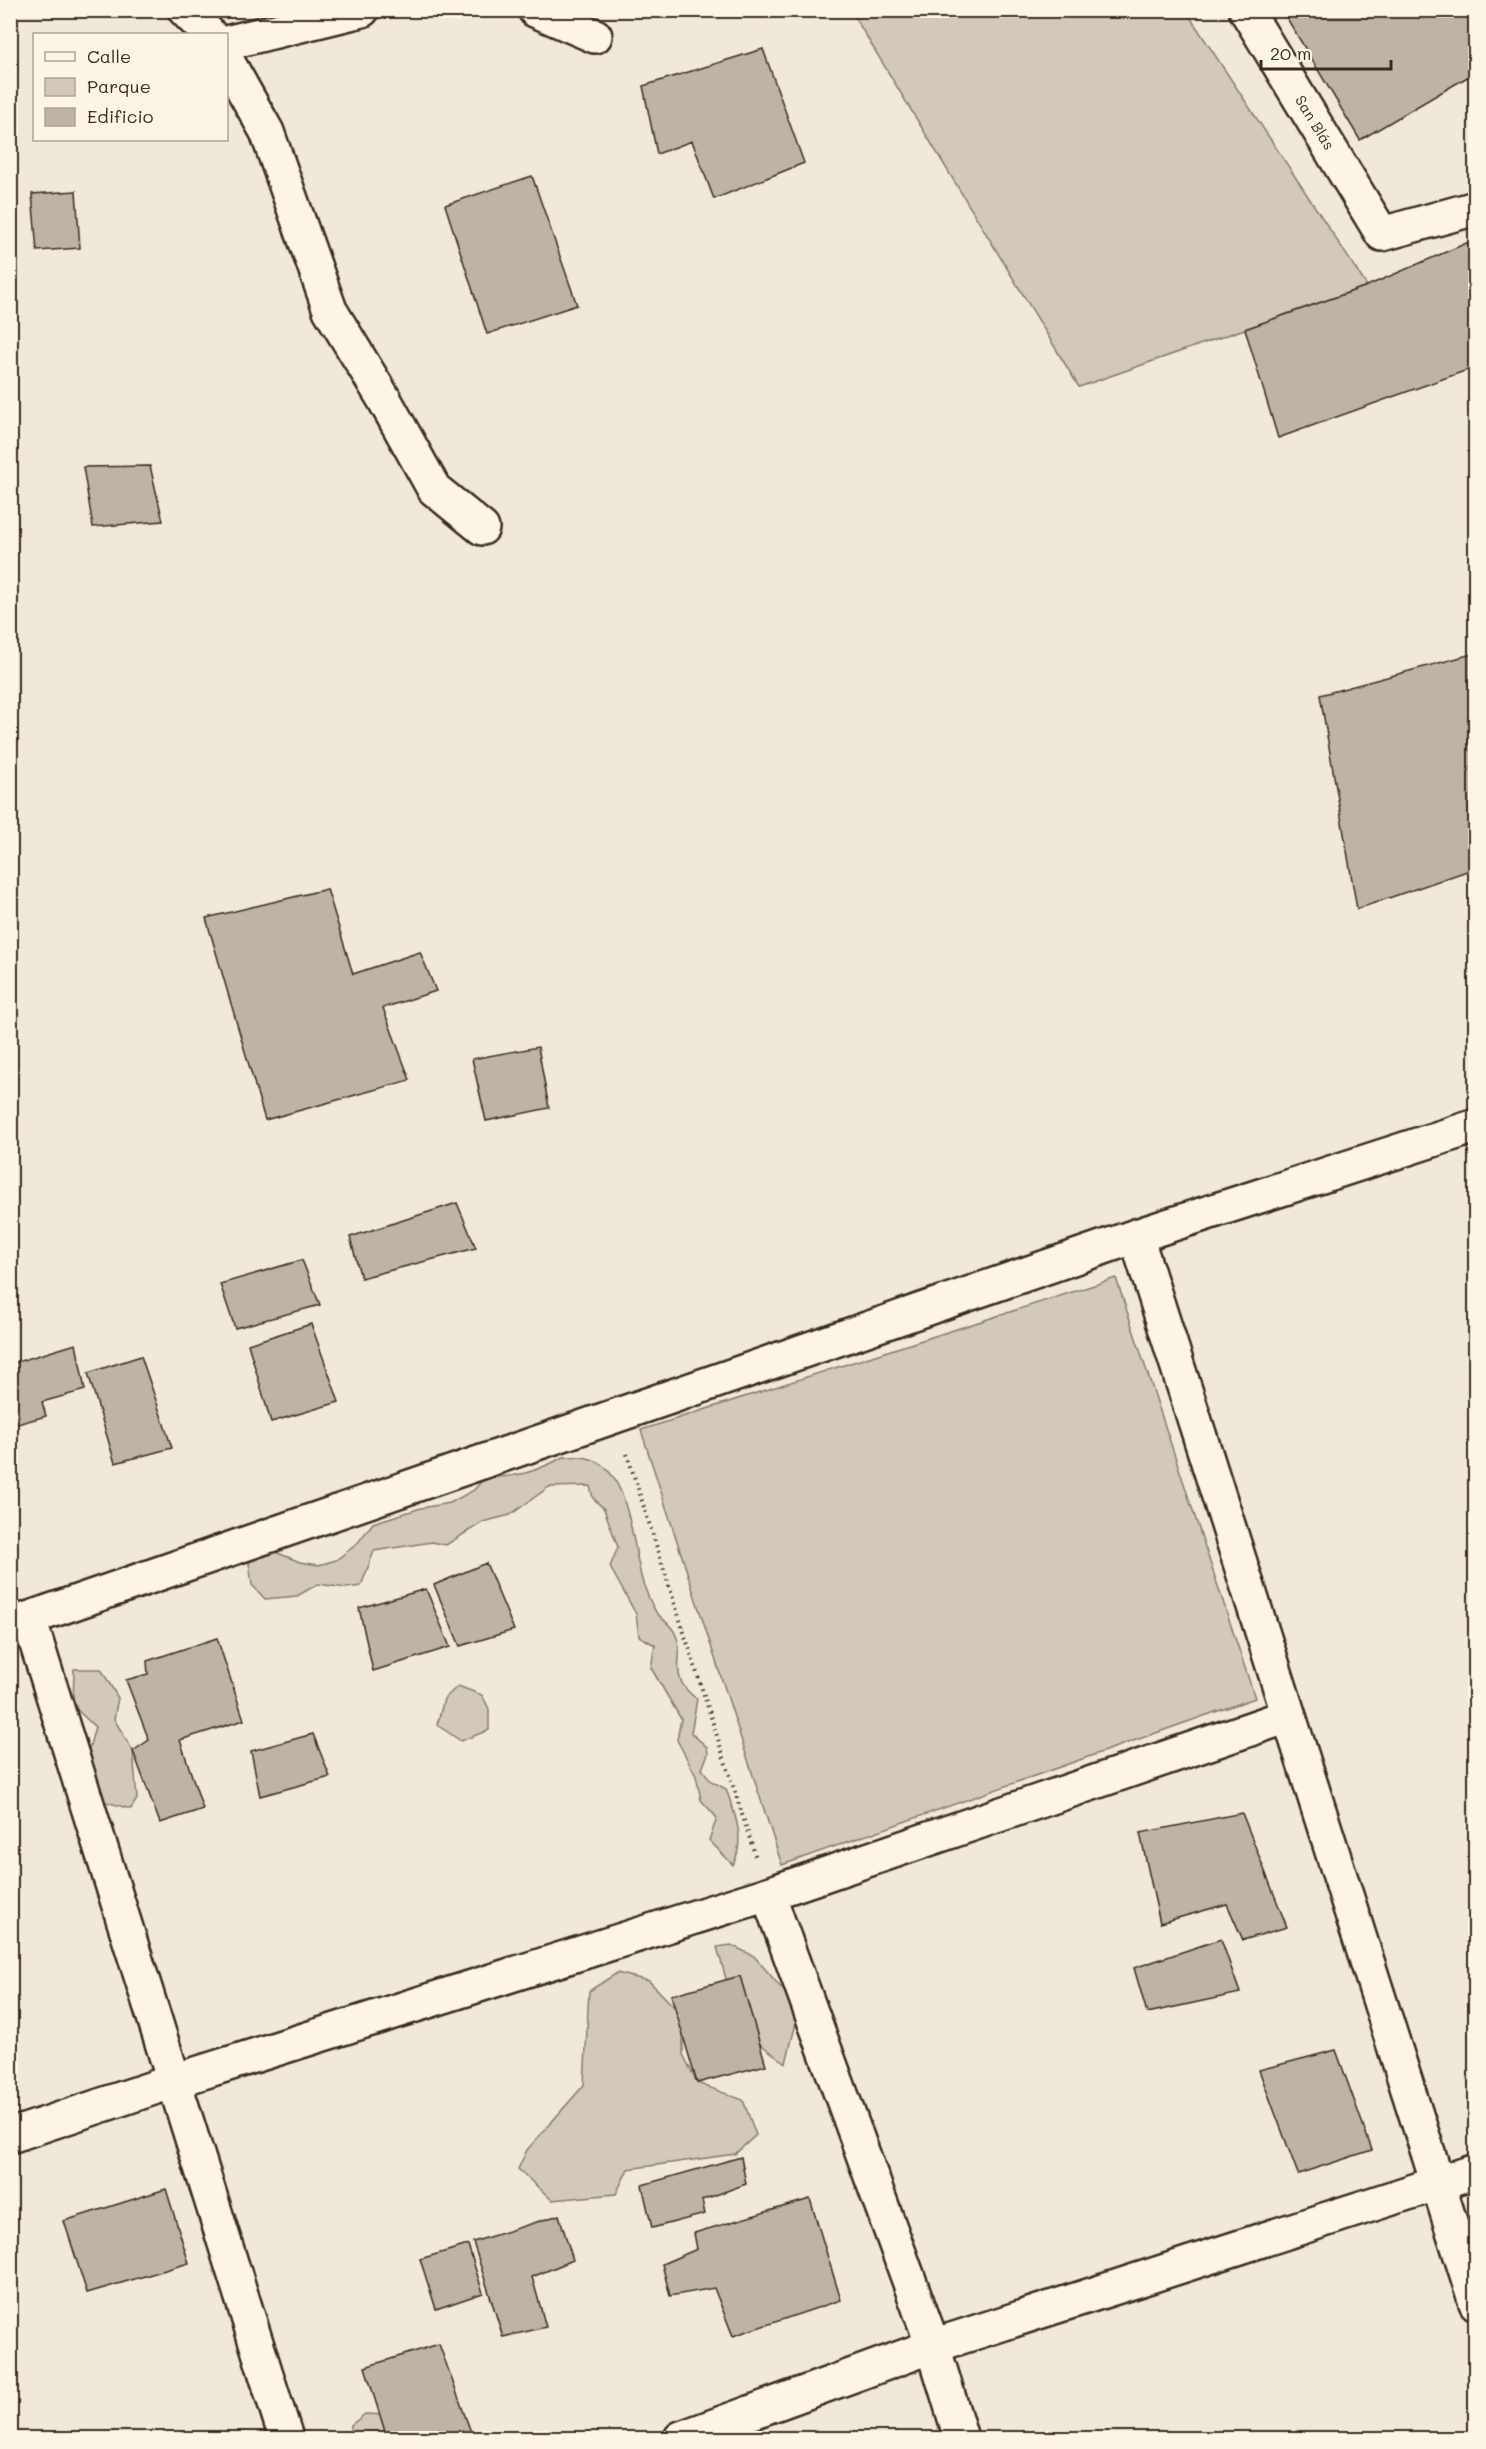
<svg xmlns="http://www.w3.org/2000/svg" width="1486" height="2449" font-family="Mali,sans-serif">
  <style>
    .green { fill: #d2c9ba; stroke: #867a6c; stroke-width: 1.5 }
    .building { fill: #beb3a4; stroke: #3b2a1e; stroke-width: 1.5 }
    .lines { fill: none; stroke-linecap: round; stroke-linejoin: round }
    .minor-casing { stroke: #3b2a1e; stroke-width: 38 }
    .path { stroke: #3b2a1e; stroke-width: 4; stroke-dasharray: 1.5 4.5; stroke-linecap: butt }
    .minor { stroke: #fcf5e5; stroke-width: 33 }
    .labels { text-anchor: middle; stroke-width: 6; stroke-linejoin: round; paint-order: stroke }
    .street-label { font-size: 15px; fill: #3b2a1e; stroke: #fcf5e5 }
  </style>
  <rect width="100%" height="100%" fill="#f0e9d9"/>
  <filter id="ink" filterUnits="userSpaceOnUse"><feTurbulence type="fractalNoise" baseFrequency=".0167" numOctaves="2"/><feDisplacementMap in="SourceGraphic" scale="12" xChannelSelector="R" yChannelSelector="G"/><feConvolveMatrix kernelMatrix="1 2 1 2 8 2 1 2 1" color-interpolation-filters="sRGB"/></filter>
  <g filter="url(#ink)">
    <!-- green -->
    <path class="green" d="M851 11H1186L1367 286 1079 387Z
      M1116 1278 1255 1698 782 1865 641 1430Z
      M564 1457C571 1457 580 1456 587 1458 631 1467 632 1549 643 1583 646 1591 651 1605 656 1612 662 1619 671 1625 675 1633 688 1658 664 1675 697 1699L691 1733 707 1747 708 1754 702 1769 711 1781 726 1789C735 1814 746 1839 733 1865L709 1840 717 1818 701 1800 696 1776 677 1740 681 1719 651 1668 655 1645 639 1636 636 1614 610 1567 618 1547 604 1509 593 1498 590 1486 549 1487 510 1515 483 1522 446 1545 432 1542 374 1551 361 1586 346 1588 318 1584 297 1596 265 1599 252 1585 249 1563 263 1547 300 1562 319 1565 336 1560 357 1544 373 1523 421 1508 450 1503 474 1490 485 1477C518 1478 534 1472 564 1457Z
      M74 1669H101L118 1698 114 1719 133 1751 137 1799 131 1809 102 1801 87 1756 95 1727 73 1706Z
      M458 1686 482 1695 489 1709V1730L461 1741 437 1725 444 1699Z
      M731 1945 754 1956 789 1997 797 2019 786 2063 760 2044 744 2004 743 1987 726 1979 717 1947Z
      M617 1973 649 1981 683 2016V2054L697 2083 743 2100 756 2135 735 2154 628 2169 616 2194 552 2200 518 2169 527 2150 584 2085 589 1991Z
      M365 2414 386 2415 385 2433 392 2438H349L351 2425Z"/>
    <!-- building -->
    <path class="building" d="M1282 10H1476V72L1360 140Z
      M763 49 804 163 714 199 692 141 657 154 643 86Z
      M532 176 577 305 487 334 445 205Z
      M76 191 80 248 37 251 32 194Z
      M1476 239V367L1278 438 1245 329 1367 286Z
      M150 466 163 521 93 527 83 467Z
      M1476 653V868L1357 909 1320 695Z
      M327 889 353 974 420 952 436 991 383 1008 410 1080 265 1120 206 918Z
      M538 1047 549 1108 486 1121 472 1059Z
      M457 1203 476 1248 361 1278 350 1237Z
      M302 1260 320 1305 235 1328 220 1284Z
      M311 1324 339 1402 271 1422 248 1344Z
      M76 1344 85 1390 42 1402 46 1416 10 1426V1364Z
      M141 1356 172 1448 115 1463 88 1373Z
      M486 1563 514 1630 460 1646 434 1585Z
      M426 1589 450 1647 373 1671 359 1608Z
      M217 1638 244 1720 180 1740 203 1809 160 1823 133 1751 149 1740 126 1680 148 1674 147 1661Z
      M313 1734 330 1777 260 1796 251 1751Z
      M1242 1813 1287 1927 1243 1940 1227 1904 1160 1923 1140 1833Z
      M1221 1939 1240 1993 1147 2013 1134 1968Z
      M740 1976 766 2065 697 2083 671 1995Z
      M1336 2050 1372 2150 1298 2174 1259 2070Z
      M741 2157 746 2184 702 2200 705 2214 652 2228 642 2185Z
      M166 2189 189 2263 87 2293 64 2221Z
      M810 2199 841 2300 733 2336 714 2288 670 2296 662 2264 697 2249 694 2233Z
      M559 2215 573 2260 532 2277 546 2327 503 2337 473 2242Z
      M468 2245 483 2293 436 2309 420 2259Z
      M439 2344 472 2435 460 2438H387L365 2367Z"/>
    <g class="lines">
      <!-- minor casing -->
      <g class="minor-casing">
        <g id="minor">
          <path d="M185 10 209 34"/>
          <path d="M535 10 595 36"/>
          <path id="s1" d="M1246 10 1382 234 1476 208"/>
          <path d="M226 43 362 10"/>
          <path d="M226 59 267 132 330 310 384 399 434 489 482 528"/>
          <path d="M1136 1236 1476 2303"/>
          <path d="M29 1619 286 2438"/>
          <path d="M10 1625 1136 1236 1476 1126"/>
          <path d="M768 1894 933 2346 961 2438"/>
          <path d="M10 2136 174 2081 768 1894 1288 1716"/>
          <path d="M681 2438 933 2346 1476 2171"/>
        </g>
      </g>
      <!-- path -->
      <path class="path" d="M627 1454 756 1858"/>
      <!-- minor -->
      <use href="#minor" class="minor"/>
    </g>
  </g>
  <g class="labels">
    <!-- street labels -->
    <g class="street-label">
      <text dy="5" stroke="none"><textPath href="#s1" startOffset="132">San Blás</textPath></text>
    </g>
  </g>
  <!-- margin -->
  <rect width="1486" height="2449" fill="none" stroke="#fcf5e5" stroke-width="36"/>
  <rect x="18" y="18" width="1450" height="2413" fill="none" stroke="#3b2a1e" stroke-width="2" filter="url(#ink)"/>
  <!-- legend -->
  <rect x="33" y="33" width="195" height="108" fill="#fcf5e5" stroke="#afa495" stroke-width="1.5"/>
  <rect x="45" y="52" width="30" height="9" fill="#fcf5e5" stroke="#afa495" stroke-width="1.5"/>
  <text x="87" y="63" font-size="18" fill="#3b2a1e">Calle</text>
  <rect x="45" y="78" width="30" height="18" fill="#d2c9ba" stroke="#afa495" stroke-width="1.5"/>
  <text x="87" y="93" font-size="18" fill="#3b2a1e">Parque</text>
  <rect x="45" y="108" width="30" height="18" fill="#beb3a4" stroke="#afa495" stroke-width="1.5"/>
  <text x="87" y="123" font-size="18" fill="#3b2a1e">Edificio</text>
  <!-- scale -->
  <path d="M1261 60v9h130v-9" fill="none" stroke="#3b2a1e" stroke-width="3"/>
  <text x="1270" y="60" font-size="18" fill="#3b2a1e" stroke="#fcf5e5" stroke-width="4.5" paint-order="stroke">20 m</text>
</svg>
